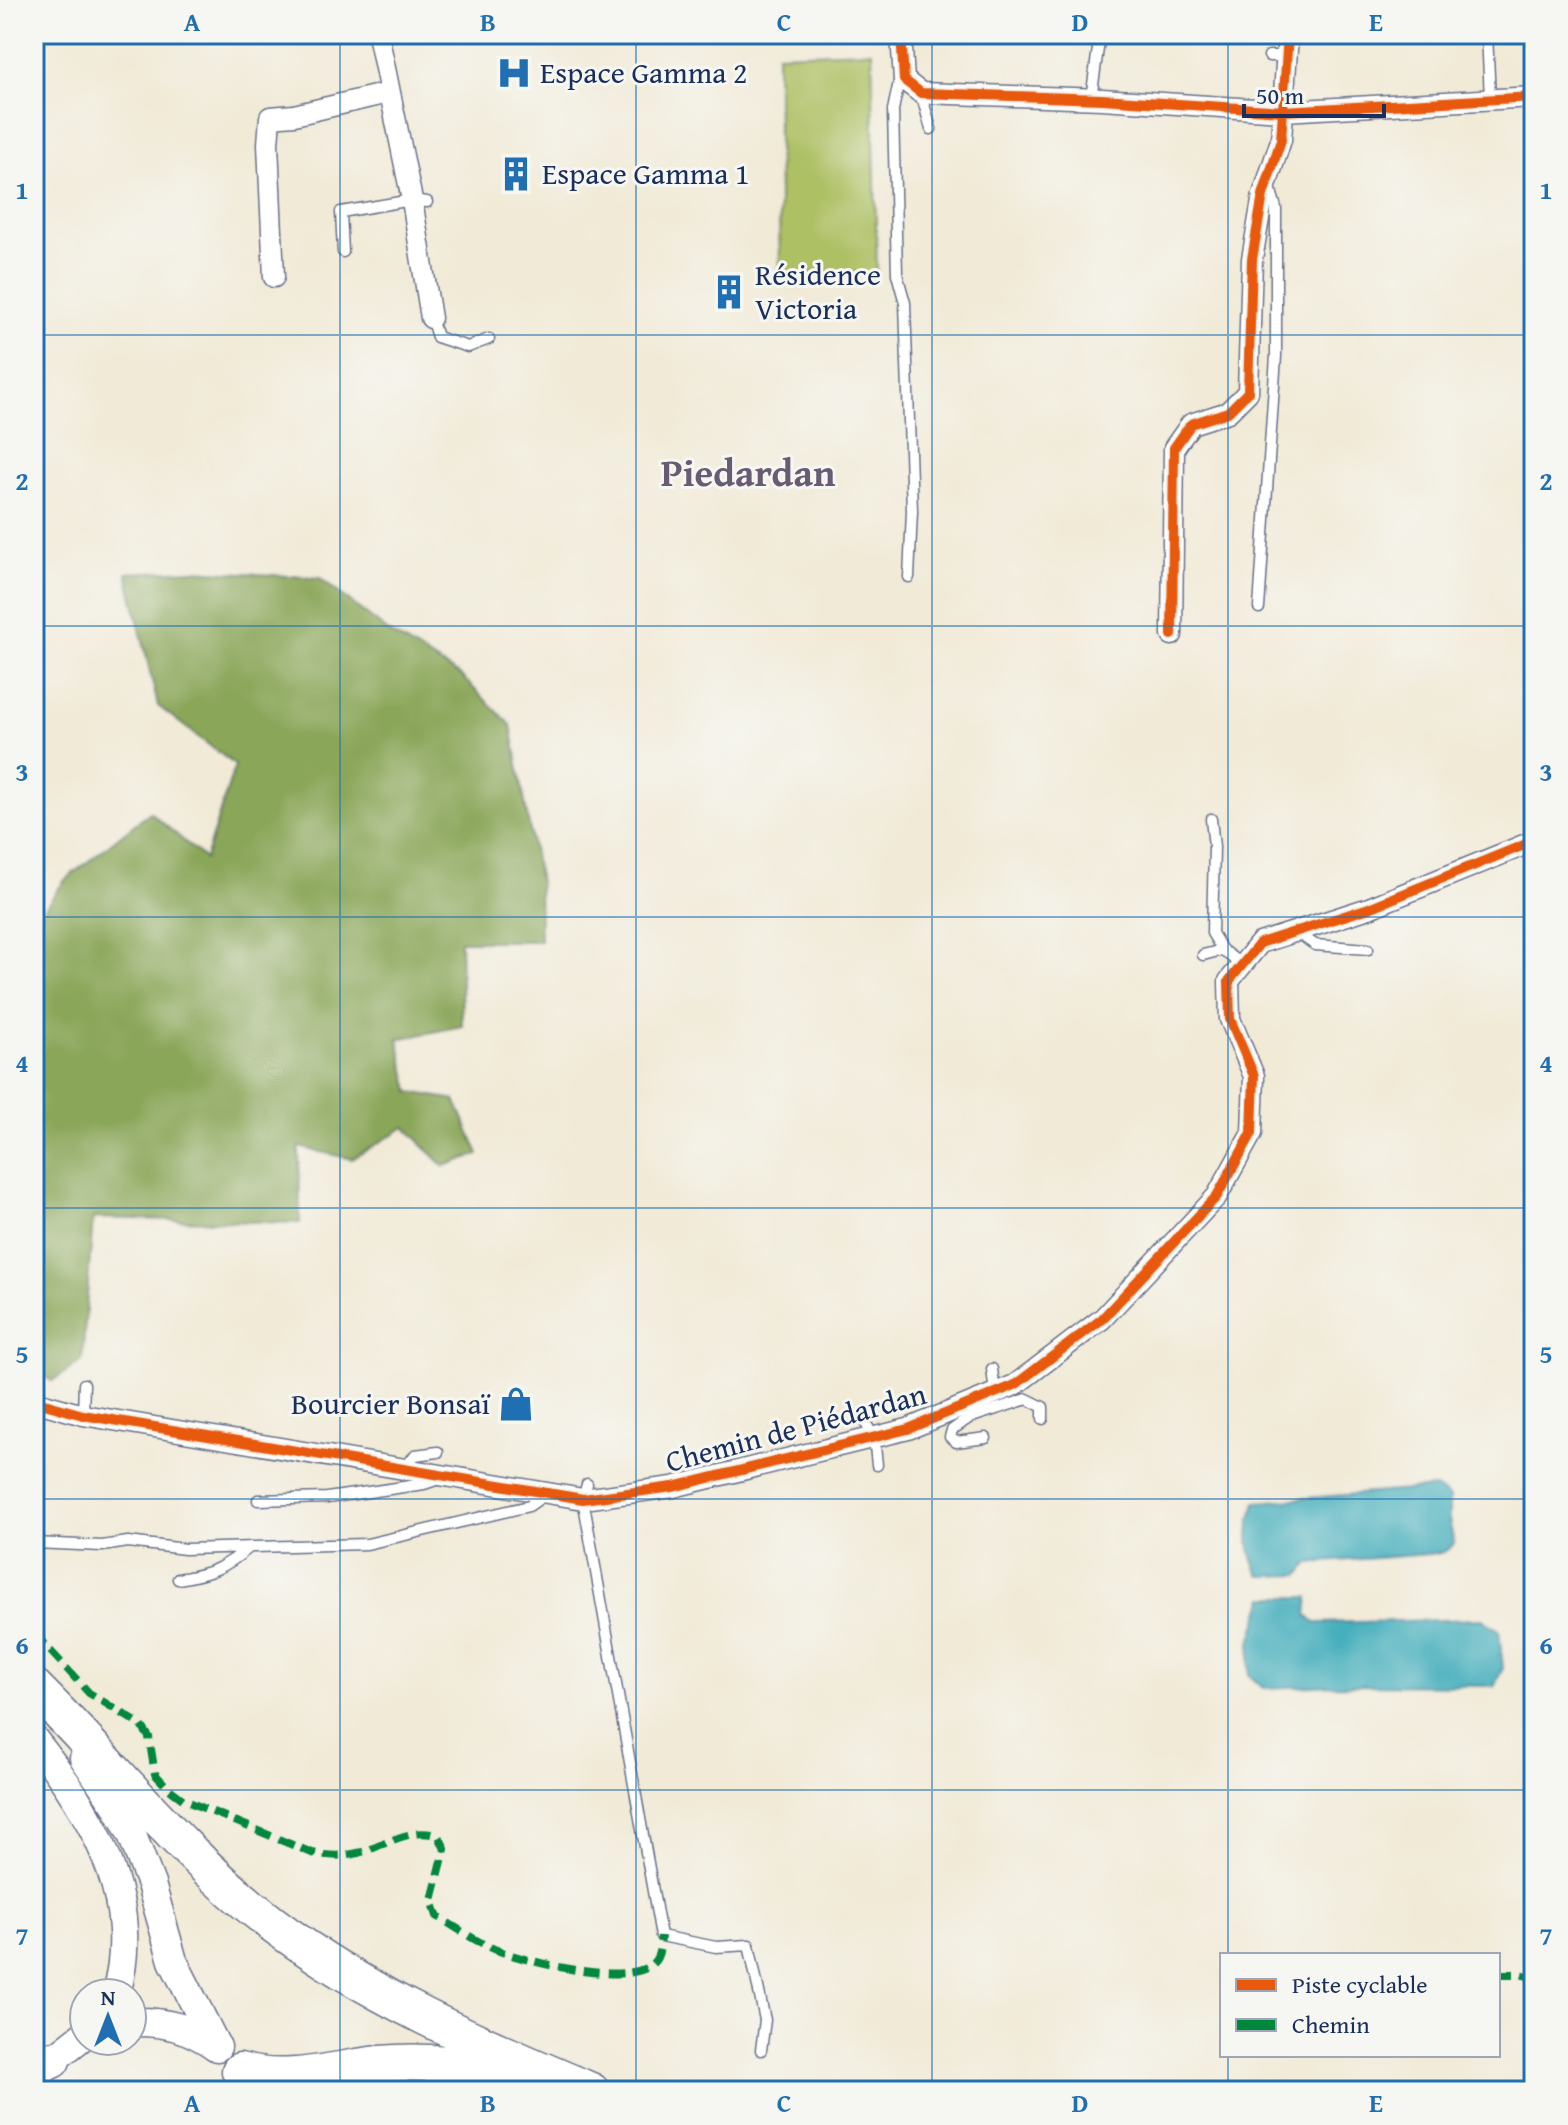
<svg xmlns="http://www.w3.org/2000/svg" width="1568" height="2125" font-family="'Gentium Book Plus',serif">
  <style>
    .green { fill: #adc063; stroke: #647860; stroke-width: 2 }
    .forest { fill: #8aa659; stroke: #526a5c; stroke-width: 2 }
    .water { fill: #3cabba; stroke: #2c6d8c; stroke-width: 2 }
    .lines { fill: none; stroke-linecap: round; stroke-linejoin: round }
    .lane-casing { stroke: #667088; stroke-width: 13 }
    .street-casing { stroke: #667088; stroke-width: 23 }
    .secondary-casing { stroke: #667088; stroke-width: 31 }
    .highway-casing { stroke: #667088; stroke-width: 39 }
    .lane { stroke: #fff; stroke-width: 10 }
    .street { stroke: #fff; stroke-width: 20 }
    .secondary { stroke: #fff; stroke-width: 28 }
    .highway { stroke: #fff; stroke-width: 36 }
    .quiet { stroke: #00873e; stroke-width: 8; stroke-dasharray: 16 8; stroke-linecap: butt }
    .cycleway-casing { stroke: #f6f6f2; stroke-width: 15 }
    .cycleway { stroke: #e8590c; stroke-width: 10 }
    .grid { fill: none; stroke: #1f6fb2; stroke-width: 2; stroke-opacity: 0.55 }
    .labels { text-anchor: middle; stroke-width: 6; stroke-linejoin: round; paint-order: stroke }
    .poi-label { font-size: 30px; fill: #1b2f5e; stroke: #f6f6f2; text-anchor: start }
    .street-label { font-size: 30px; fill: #1b2f5e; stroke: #f6f6f2 }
    .district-label { font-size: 38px; font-weight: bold; fill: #675c72; stroke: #f6f6f2 }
    .neatline { fill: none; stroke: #1f6fb2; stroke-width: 3 }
    .grid-label { font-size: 26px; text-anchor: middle; font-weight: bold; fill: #1f6fb2 }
  </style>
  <rect width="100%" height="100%" fill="#f6f6f2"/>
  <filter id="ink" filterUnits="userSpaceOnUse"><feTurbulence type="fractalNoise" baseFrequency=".0125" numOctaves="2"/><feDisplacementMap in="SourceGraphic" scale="16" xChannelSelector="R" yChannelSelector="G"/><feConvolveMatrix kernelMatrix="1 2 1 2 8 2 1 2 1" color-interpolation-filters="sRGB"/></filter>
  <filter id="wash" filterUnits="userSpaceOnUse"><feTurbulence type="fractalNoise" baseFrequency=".006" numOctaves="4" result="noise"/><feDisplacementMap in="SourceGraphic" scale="32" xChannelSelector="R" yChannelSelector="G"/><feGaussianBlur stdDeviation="1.8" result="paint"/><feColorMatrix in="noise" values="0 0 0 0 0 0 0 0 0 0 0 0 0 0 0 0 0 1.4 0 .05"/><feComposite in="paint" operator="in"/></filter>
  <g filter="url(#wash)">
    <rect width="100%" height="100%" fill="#f1ead7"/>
    <!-- green -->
    <path class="green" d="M872 51 877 273 780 274 777 54Z"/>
    <!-- forest -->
    <path class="forest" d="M194 570 320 578 391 634 461 676 511 725 539 882 540 941H460L462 1026 398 1039 410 1092 455 1100 479 1154 444 1166 405 1127 352 1159 299 1147 300 1223 93 1218 82 1361 52 1381 34 1370V923L65 880 150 812 205 859 235 765 158 706 127 573Z"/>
    <!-- water -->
    <path class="water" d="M1435 1488 1449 1497V1519L1454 1544 1443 1553 1309 1563 1300 1575 1260 1576C1246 1551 1246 1528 1256 1502Z
      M1265 1597H1309L1307 1615 1316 1623 1482 1619 1499 1630 1503 1668 1494 1686 1340 1685 1263 1688 1249 1675 1251 1641Z"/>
  </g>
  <g filter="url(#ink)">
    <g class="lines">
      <!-- lane casing -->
      <g class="lane-casing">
        <path id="lane" d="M1487 34 1490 98
          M1269 56H1286
          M900 77 893 110 897 274 905 303 912 511 909 577
          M921 93 931 129
          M1091 99 1100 34
          M343 252 341 212 412 200 427 202
          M431 318 437 337 468 347 489 339
          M1259 608 1276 356V208L1269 184
          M1211 819 1214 847 1212 933 1222 950 1242 965
          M1298 933 1315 945 1368 949
          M1203 955 1222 950
          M992 1369 995 1393
          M83 1415 84 1384
          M968 1415 969 1418 952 1430 950 1437 956 1442 986 1438
          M969 1418 1027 1399 1043 1407V1419
          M866 1424 874 1437 877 1465
          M405 1468 415 1455 438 1452
          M587 1484 583 1499 661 1936 716 1947 749 1945 765 2020 761 2050
          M258 1500 327 1498 424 1484 439 1479
          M34 1543 102 1546 128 1542 185 1549 367 1544 529 1506 546 1494
          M178 1579C211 1574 224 1568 250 1547"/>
      </g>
      <!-- street casing -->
      <g class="street-casing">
        <path id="street" d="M378 34 412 200 431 318
          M901 34 904 80 921 93 1102 99 1283 111 1534 97
          M274 277 268 144 270 117 294 115 388 93
          M1172 635 1174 448 1191 424 1228 412 1248 392 1252 259 1263 195 1281 140 1288 34
          M34 1401 83 1415 583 1499 673 1487 908 1429 1015 1385 1102 1319 1217 1196 1252 1133 1254 1076 1230 1019 1229 981 1260 943 1369 908 1534 841"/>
      </g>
      <!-- secondary casing -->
      <g class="secondary-casing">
        <path id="secondary" d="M34 1740C91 1811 143 1899 116 1993
          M84 1758 118 1808 132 1835 151 1884 173 1961 216 2046
          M132 2022C166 2021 190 2028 217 2047
          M39 2075 52 2060 84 2035"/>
      </g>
      <!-- highway casing -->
      <g class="highway-casing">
        <path id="highway" d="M34 1687C113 1765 181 1854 270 1922 367 1996 479 2044 591 2091
          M34 2067 52 2060
          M240 2071C285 2085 335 2069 380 2064 424 2060 472 2065 515 2074"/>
      </g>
      <!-- lane -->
      <use href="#lane" class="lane"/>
      <!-- street -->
      <use href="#street" class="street"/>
      <!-- secondary -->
      <use href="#secondary" class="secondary"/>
      <!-- highway -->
      <use href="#highway" class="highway"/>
      <!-- quiet -->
      <path class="quiet" d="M34 1633 89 1693 141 1725 149 1737 155 1774 168 1788 184 1800 312 1853C328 1856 342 1857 358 1853 386 1846 409 1826 439 1836L445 1849 432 1900 437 1916C457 1928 479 1944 502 1952 531 1962 627 1987 652 1964 660 1957 660 1947 661 1936
        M1498 1974H1519L1533 1977 1534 1984
        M1534 1995 1528 2044 1534 2052"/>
      <!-- cycleway casing -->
      <g class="cycleway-casing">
        <path id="cycleway" d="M901 34 904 80 921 93 1102 99 1283 111 1534 97
          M1172 635 1174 448 1191 424 1228 412 1248 392 1252 259 1263 195 1281 140 1288 34
          M34 1401 83 1415 583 1499 673 1487 908 1429 1015 1385 1102 1319 1217 1196 1252 1133 1254 1076 1230 1019 1229 981 1260 943 1369 908 1534 841"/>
      </g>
      <!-- cycleway -->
      <use href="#cycleway" class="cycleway"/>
    </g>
  </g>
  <!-- grid -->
  <path class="grid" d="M340 34V2091M636 34V2091M932 34V2091M1228 34V1955M34 335H1534M34 626H1534M34 917H1534M34 1208H1534M34 1499H1534M34 1790H1534M1228 2055V2091"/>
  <!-- icons -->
  <defs>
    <g id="hospital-bare" transform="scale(2.76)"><path d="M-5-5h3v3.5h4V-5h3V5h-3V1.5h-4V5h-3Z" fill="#1f6fb2" stroke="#f6f6f2" stroke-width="2.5" paint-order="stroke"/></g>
    <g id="building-bare" transform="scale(2.76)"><path d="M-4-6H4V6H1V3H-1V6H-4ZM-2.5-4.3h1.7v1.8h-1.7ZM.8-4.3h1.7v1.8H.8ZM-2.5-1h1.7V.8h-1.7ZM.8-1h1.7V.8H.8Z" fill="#1f6fb2" stroke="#f6f6f2" stroke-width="2.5" paint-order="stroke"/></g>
    <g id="shop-bare" transform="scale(2.76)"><path d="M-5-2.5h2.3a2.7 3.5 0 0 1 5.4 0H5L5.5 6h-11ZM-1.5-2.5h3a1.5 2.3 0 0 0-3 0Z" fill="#1f6fb2" stroke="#f6f6f2" stroke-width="2.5" paint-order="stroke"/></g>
  </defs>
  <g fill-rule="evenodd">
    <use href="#hospital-bare" x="514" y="73"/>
    <use href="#building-bare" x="516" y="174"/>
    <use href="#building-bare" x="729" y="292"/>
    <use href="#shop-bare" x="516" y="1404"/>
  </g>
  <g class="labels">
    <!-- poi labels -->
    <g class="poi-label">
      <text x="540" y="83">Espace Gamma 2</text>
      <text x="542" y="184">Espace Gamma 1</text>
      <text x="755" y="285">Résidence<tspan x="755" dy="34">Victoria</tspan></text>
      <text x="490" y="1414" text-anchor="end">Bourcier Bonsaï</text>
    </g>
    <!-- street labels -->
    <g class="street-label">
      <text transform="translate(796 1428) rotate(-15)" y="10">Chemin de Piédardan</text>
    </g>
    <!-- district labels -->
    <g class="district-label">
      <text x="748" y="486">Piedardan</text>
    </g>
  </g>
  <!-- margin -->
  <rect width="1568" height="2125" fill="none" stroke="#f6f6f2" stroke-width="88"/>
  <!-- legend -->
  <rect x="1220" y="1953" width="280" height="104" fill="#f6f6f2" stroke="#9ea6b7" stroke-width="2"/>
  <rect x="1236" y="1979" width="40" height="12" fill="#e8590c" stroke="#9ea6b7" stroke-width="2"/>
  <text x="1292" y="1993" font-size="24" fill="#1b2f5e">Piste cyclable</text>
  <rect x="1236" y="2019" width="40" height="12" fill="#00873e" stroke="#9ea6b7" stroke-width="2"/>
  <text x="1292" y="2033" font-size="24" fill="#1b2f5e">Chemin</text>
  <!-- north arrow -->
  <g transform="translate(108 2017)"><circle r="38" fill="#f6f6f2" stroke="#9ea6b7" stroke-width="2"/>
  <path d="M0-6L14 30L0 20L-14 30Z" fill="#1f6fb2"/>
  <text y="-12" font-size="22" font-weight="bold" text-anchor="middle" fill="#1b2f5e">N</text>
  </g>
  <!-- scale -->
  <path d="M1244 104v12h140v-12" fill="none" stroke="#1b2f5e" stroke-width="4"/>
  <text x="1256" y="104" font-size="24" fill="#1b2f5e" stroke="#f6f6f2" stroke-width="6" paint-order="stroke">50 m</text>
  <rect x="44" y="44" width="1480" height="2037" class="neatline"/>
  <g class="grid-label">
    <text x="192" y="31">A</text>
    <text x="488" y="31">B</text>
    <text x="784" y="31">C</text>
    <text x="1080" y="31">D</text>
    <text x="1376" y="31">E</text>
    <text x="22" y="199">1</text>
    <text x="1546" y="199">1</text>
    <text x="22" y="490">2</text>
    <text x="1546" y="490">2</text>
    <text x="22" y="781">3</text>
    <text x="1546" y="781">3</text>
    <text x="22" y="1072">4</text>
    <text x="1546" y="1072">4</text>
    <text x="22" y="1363">5</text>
    <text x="1546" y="1363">5</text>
    <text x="22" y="1654">6</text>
    <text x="1546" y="1654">6</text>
    <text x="22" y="1945">7</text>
    <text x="1546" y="1945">7</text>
    <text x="192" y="2112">A</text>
    <text x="488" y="2112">B</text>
    <text x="784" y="2112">C</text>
    <text x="1080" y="2112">D</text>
    <text x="1376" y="2112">E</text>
  </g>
</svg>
